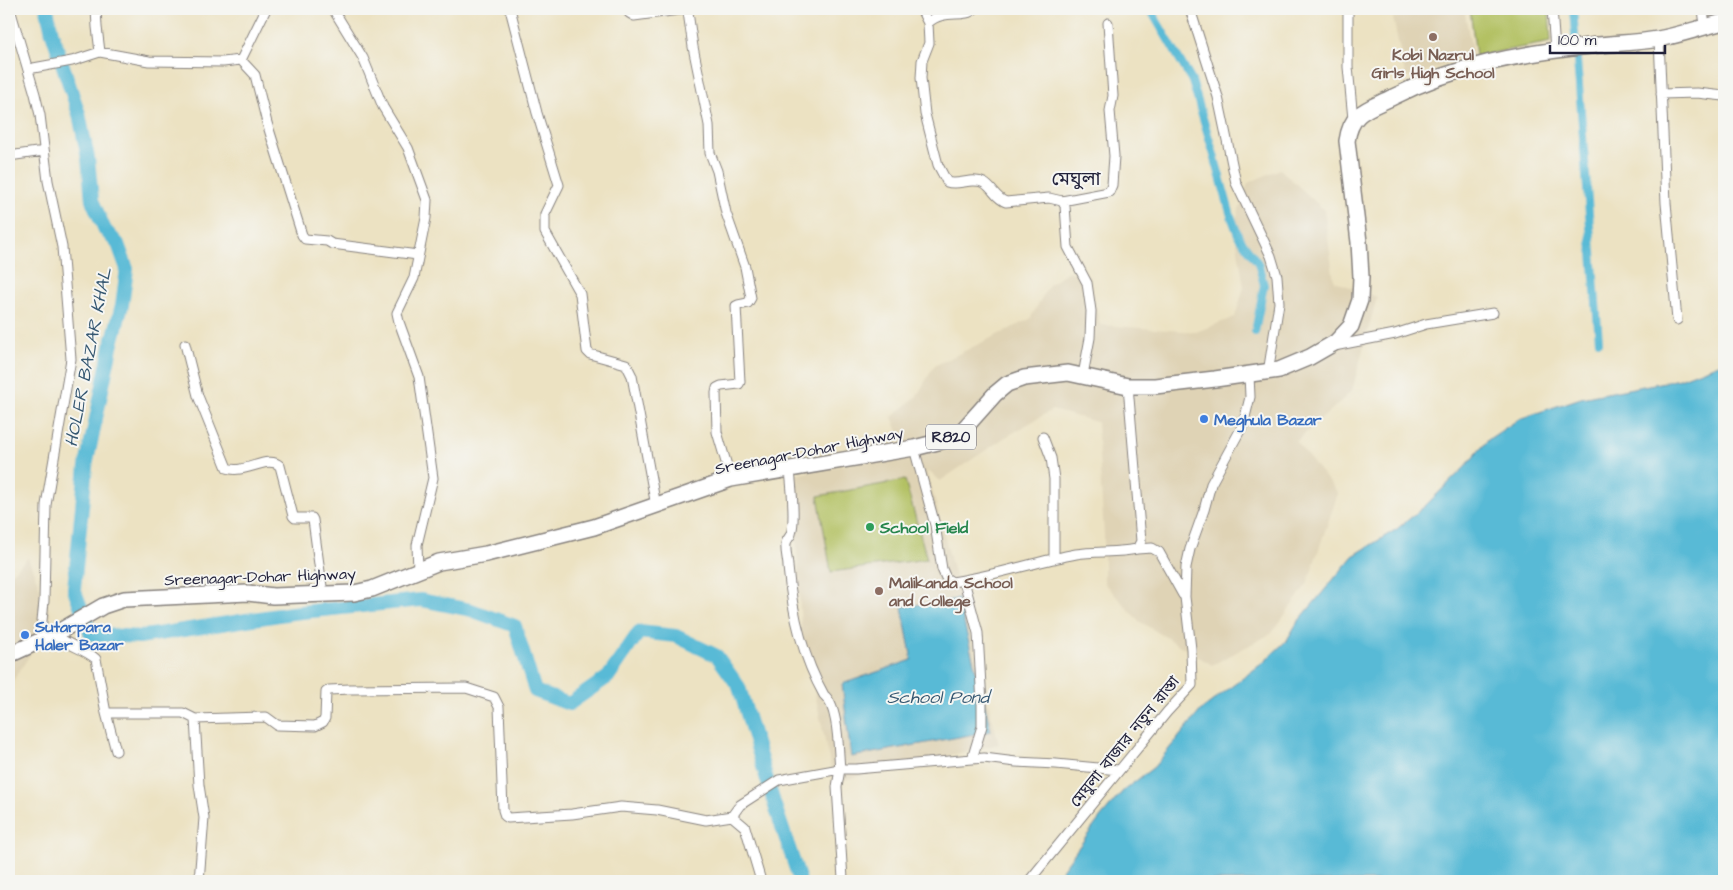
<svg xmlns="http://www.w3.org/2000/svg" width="1733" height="890" font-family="'Architects Daughter','Noto Sans Bengali',sans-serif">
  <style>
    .built { fill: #dfd3b5 }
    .green { fill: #b3c163; stroke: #6a724f }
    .water { fill: #58bad6; stroke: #3d6e88 }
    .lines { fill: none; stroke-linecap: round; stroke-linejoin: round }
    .canal { stroke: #58bad6; stroke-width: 8 }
    .river { stroke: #58bad6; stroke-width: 14 }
    .minor-casing { stroke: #87827e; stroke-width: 11 }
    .primary-casing { stroke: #87827e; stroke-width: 18 }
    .minor { stroke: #fff; stroke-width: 9 }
    .primary { stroke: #fff; stroke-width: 15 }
    .education-dot { fill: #8d6e63; stroke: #f6f6f2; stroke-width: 2 }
    .shop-dot { fill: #3f7fe0; stroke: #f6f6f2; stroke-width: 2 }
    .leisure-dot { fill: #2e9e5b; stroke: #f6f6f2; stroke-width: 2 }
    .labels { text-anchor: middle; stroke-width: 4; stroke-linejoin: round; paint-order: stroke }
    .shield { fill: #f6f6f2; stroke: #626272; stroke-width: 1 }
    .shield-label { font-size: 15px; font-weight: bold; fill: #22223b }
    .education-label { font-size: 16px; font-weight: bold; fill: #785e54; stroke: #f6f6f2 }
    .shop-label { font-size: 16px; font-weight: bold; fill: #366cbe; stroke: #f6f6f2; text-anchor: start }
    .street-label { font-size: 16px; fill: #22223b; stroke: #f6f6f2 }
    .leisure-label { font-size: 16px; font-weight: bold; fill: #27864d; stroke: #f6f6f2; text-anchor: start }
    .water-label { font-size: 18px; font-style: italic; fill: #355771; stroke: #f6f6f2 }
    .quarter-label { font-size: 19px; fill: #22223b; stroke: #f6f6f2 }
  </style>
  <rect width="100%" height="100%" fill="#f6f6f2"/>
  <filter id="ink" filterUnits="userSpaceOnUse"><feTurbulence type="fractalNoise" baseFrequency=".02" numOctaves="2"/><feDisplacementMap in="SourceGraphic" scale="10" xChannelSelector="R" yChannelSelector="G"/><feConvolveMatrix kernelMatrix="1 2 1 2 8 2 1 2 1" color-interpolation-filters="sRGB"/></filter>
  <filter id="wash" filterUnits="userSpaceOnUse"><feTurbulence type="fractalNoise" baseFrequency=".0096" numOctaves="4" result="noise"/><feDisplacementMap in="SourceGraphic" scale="20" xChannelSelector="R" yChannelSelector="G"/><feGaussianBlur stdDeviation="1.12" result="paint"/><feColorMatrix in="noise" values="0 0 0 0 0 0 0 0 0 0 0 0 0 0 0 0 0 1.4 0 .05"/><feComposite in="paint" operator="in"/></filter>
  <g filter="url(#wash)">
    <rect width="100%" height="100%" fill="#ece2c2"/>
    <!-- built -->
    <path class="built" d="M1448 9H1464L1473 56 1406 78 1393 18Z
      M1280 169 1324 210 1334 281 1377 297 1352 391 1296 442 1338 493 1307 584 1272 633 1212 665 1139 621 1104 583V535L1097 422 1052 410 1004 438 940 481 927 470 999 744 830 783 833 778 801 628 793 475 907 453 892 417 917 396 934 366 1030 319 1049 285 1068 271 1090 277 1100 325 1196 332 1235 317 1244 287 1234 225 1248 183Z
      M28 558 51 615 29 656 9 687V575Z"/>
    <!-- green -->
    <path class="green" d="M1470 9H1549L1551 42 1476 56Z
      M905 480 927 559 831 572 818 496Z"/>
    <!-- water -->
    <path class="water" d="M1724 362V881H1054L1100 818 1123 791 1154 767 1202 709 1264 662 1287 640 1297 623 1353 556 1397 529 1425 506 1465 467 1489 439 1519 419 1581 398 1680 379Z
      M958 599 991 731 851 757 842 684 912 660 902 607Z"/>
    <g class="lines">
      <!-- canal -->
      <path class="canal" d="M1150 9 1192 81 1214 155 1231 216 1239 237 1258 263 1264 285 1255 332
        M1573 9 1599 341"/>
      <!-- river -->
      <path class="river" d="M47 9 52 33 79 114 88 158 92 200 105 230 118 244 127 269 122 305 111 347 86 466 74 589 91 634 139 637 292 613 421 600 471 610 515 626 535 691 569 704 608 677 639 632 676 636 717 656 739 687 775 806 800 881"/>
    </g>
  </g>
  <g filter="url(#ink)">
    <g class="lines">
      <!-- minor casing -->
      <g class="minor-casing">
        <path id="minor" d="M10 9 35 94 40 115 48 181 62 247 71 359 46 505 44 601 40 640
          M96 9 97 27 100 52
          M333 9 363 58 383 107 408 148 427 200 426 218 414 278 397 313 399 322 419 377 433 478 417 545 418 570
          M510 9 537 113 559 185 545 214V232L580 294 587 351 590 354 626 364 632 376 656 506
          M628 9 629 13 634 16 679 10H686L688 12 693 47 709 125 710 153 717 171 726 213 745 267 751 298 748 303 738 305 736 306 740 382 739 384 721 386 717 388 716 393 717 432 731 479
          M921 9 928 23 929 43 922 61 921 78 925 114 938 165 947 182C958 186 972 177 984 183 993 188 995 198 1006 202L1049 198 1062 201 1065 206 1068 247 1087 283 1091 311 1090 338 1083 375
          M1190 9 1218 97 1236 183 1271 256 1277 276 1279 303 1268 373
          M1348 9V67L1353 119
          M1552 9 1555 50
          M1703 9 1705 26
          M928 23C943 8 965 19 974 9
          M1659 39 1666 203 1677 320
          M241 60 266 9
          M28 69 72 61 100 52 149 61 223 62 241 60 255 75 267 123 302 235 305 239 327 241 332 244 418 255
          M1661 94 1697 93 1724 96
          M9 156 44 151
          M1062 201 1104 193 1109 192 1112 185 1114 156 1110 111 1113 96 1108 23
          M185 344 198 396 227 468C244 475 268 454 280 466L293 516 295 518H312L313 520 323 594
          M1334 346 1395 334 1426 324 1493 313
          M1043 437 1051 458 1054 479V559
          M914 448 935 525 942 569 946 578 952 582C994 576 1034 562 1076 554 1096 551 1117 553 1137 549L1141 541 1128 386
          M1137 549 1152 548 1159 552 1183 595
          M964 581 978 633 982 704V726L972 759
          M55 634C67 646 84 648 96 659L106 713 116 751
          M106 713H183L195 719 199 785 204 818 199 881
          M195 719 266 717 277 725 315 726 323 722 325 718 326 692 329 690 350 689 466 688 494 697 499 707 503 810 505 816 508 818 572 814 621 807 657 810 706 820 732 816 745 827 761 881
          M732 816 740 805 779 780 840 769C838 750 839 707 824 695 802 656 792 612 788 567 788 560 785 551 786 544 786 540 790 537 791 534 796 518 791 486 790 468
          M843 879 837 787 840 769H856L984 758 1016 762 1056 764 1119 770
          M1029 881 1167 712 1192 685 1191 649 1185 597 1186 567 1190 549 1204 510 1211 484 1243 425 1250 397 1249 375"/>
      </g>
      <!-- primary casing -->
      <g class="primary-casing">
        <path id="primary" d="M9 655 55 634 103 606 124 599 248 593 273 596 354 593 372 589 439 562 486 554 594 527 731 479 914 448 942 441 962 431 995 394 1007 384 1024 378 1068 373 1128 386H1155L1215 379 1279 370 1310 357 1336 342 1351 326 1360 300 1361 277 1359 242 1347 141C1351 111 1369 109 1393 97 1454 66 1522 53 1590 46 1613 43 1636 43 1658 39 1680 35 1702 27 1724 22"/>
      </g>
      <!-- minor -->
      <use href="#minor" class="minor"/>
      <!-- primary -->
      <use href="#primary" class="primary"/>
    </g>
  </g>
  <!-- markers -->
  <g class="education-dot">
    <circle cx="1433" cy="37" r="5"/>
    <circle cx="879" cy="591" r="5"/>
  </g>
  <g class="shop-dot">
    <circle cx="1204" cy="419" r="5"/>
    <circle cx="25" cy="635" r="5"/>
  </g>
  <circle class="leisure-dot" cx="870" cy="527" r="5"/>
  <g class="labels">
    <!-- shield labels -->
    <rect class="shield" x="926" y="424.5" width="50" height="25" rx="4"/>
    <g class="shield-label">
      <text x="951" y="442">R820</text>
    </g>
    <!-- education labels -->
    <g class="education-label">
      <text x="1433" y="60">Kobi Nazrul<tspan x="1433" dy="18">Girls High School</tspan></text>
      <text x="889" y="588" text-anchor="start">Malikanda School<tspan x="889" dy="18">and College</tspan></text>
    </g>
    <!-- shop labels -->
    <g class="shop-label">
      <text x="1214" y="425">Meghula Bazar</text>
      <text x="35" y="632">Sutarpara<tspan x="35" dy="18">Haler Bazar</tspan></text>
    </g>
    <!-- street labels -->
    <g class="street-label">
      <text transform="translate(809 450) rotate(-11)" y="6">Sreenagar-Dohar Highway</text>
      <text transform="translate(260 576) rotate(-2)" y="6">Sreenagar-Dohar Highway</text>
      <text transform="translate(1124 741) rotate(-51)" y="6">মেঘুলা বাজার নতুন রাস্তা</text>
    </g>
    <!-- leisure labels -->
    <g class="leisure-label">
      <text x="880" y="533">School Field</text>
    </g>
    <!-- water labels -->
    <g class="water-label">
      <text transform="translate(88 357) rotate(-79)" y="6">HOLER BAZAR KHAL</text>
      <text x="938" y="703">School Pond</text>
    </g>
    <!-- quarter labels -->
    <g class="quarter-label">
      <text x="1076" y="185">মেঘুলা</text>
    </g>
  </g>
  <!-- margin -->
  <rect width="1733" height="890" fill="none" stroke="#f6f6f2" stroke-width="30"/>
  <!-- scale -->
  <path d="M1550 45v8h115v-8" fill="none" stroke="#22223b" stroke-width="2.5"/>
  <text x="1558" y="45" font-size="15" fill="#22223b" stroke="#f6f6f2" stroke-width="4" paint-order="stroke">100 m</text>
</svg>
